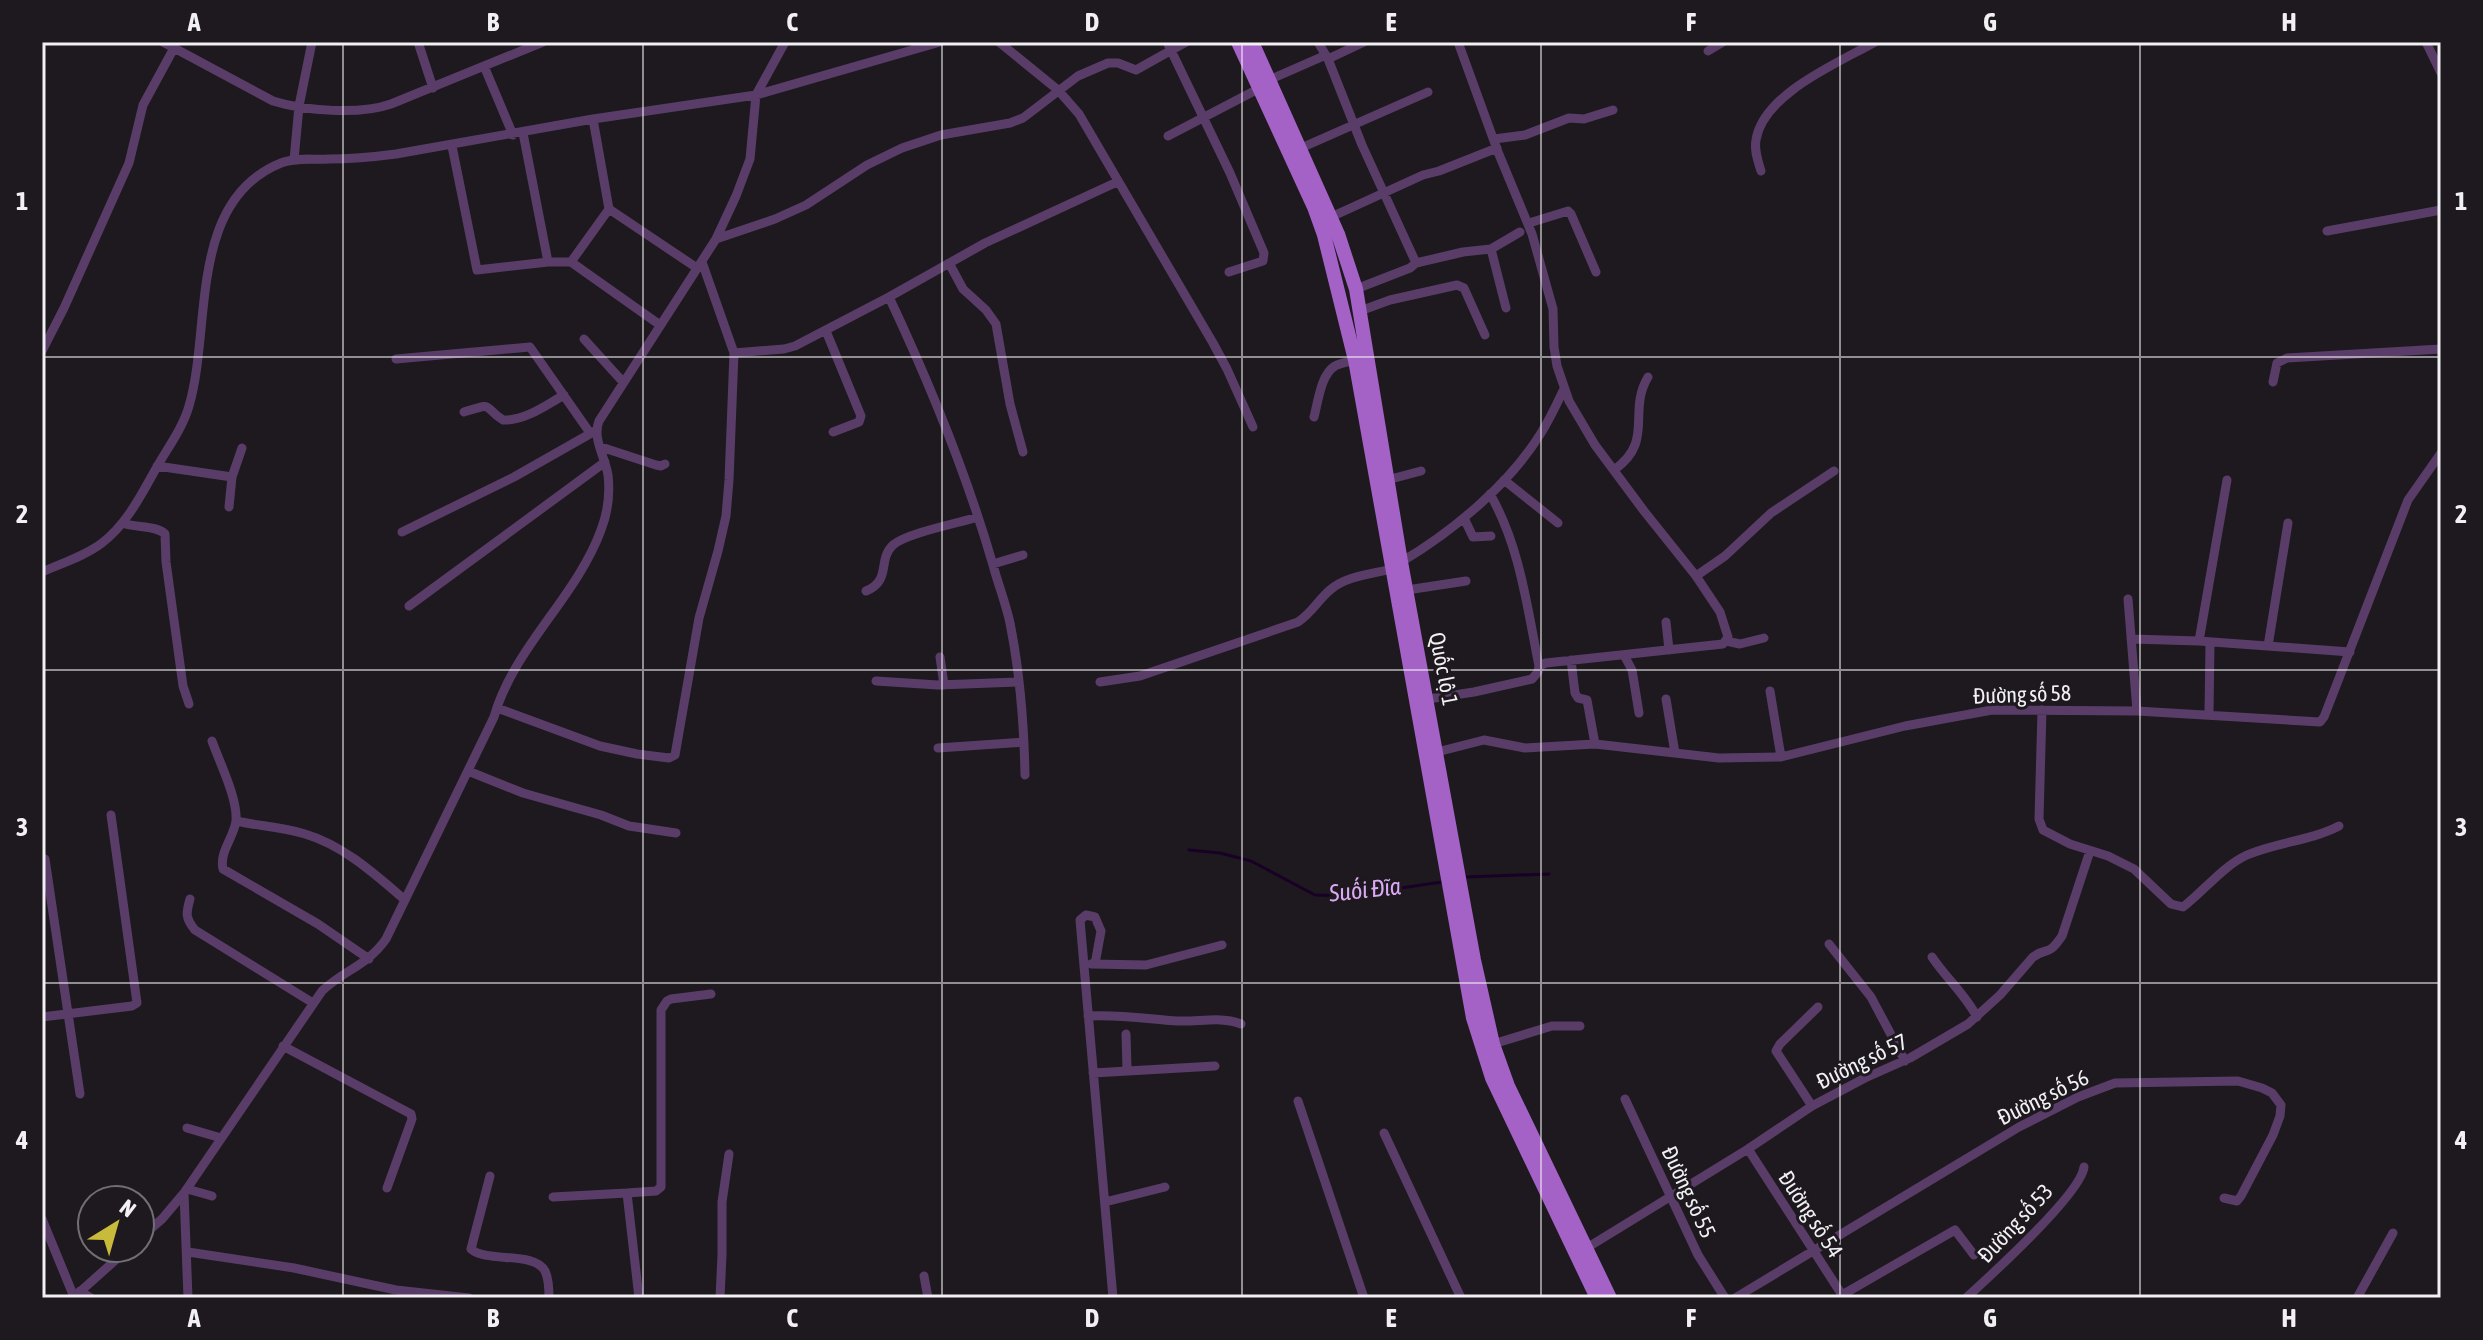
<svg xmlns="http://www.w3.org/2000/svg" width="2483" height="1340" font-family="'Asap Condensed',sans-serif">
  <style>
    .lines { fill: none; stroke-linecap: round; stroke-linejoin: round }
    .stream { stroke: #190026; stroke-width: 3 }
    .minor { stroke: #593d68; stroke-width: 9 }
    .trunk { stroke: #a462c6; stroke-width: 14 }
    .grid { fill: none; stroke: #f2f0f3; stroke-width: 2; stroke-opacity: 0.55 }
    .labels { text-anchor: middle; stroke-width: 6; stroke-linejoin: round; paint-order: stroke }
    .street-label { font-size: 22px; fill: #f2f0f3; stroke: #1d191f }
    .water-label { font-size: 24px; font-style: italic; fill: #daa9f4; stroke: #1d191f }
    .neatline { fill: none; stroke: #f2f0f3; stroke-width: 3 }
    .grid-label { font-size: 26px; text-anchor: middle; font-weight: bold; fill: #f2f0f3 }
  </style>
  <rect width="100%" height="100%" fill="#1d191f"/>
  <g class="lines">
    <!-- stream -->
    <path class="stream" d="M1189 850 1220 853 1251 861 1315 895 1346 896 1442 882
      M1465 877 1549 874"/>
    <!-- minor -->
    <path class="minor" d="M163 42 273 101C305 111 360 115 391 104L543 42
      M418 42 433 88
      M999 42 1058 90 1079 114 1213 343 1227 369 1253 427
      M1167 42 1230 173 1264 253 1263 261 1229 272
      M1318 42 1328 59 1362 145 1416 263 1410 268 1356 289
      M2426 42 2441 73
      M1708 51 1723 42
      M1328 59 1364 42
      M484 66 513 135
      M1269 80 1326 55
      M523 133 548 262
      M1168 136 1260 88
      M1494 139 1525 135 1569 118 1584 119 1613 110
      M452 146 477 270 548 262H571L609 209 593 119
      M1301 148 1428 92
      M294 160 299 106 312 42
      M1761 171C1758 161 1754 151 1756 140 1763 94 1838 63 1875 42
      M609 209 697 268
      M1331 217 1423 175 1439 171 1497 148
      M1529 223 1568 211 1571 214 1596 272
      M2327 231 2441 210
      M716 239 775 219 806 205 867 165 902 148 941 135 1010 123 1023 118 1078 76 1108 63H1118L1136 70 1186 42
      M1491 249 1520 232
      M571 262 660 325
      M702 262 734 353
      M949 263 963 289 986 310 996 324 1010 404 1023 452
      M1416 263 1463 252 1491 249 1506 308
      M889 297C930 384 966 472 993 565 998 584 1006 604 1010 623 1020 673 1024 725 1025 775
      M1360 311 1390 300 1457 285 1464 288 1485 335
      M826 331 861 416 859 422 833 432
      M584 339 623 382
      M42 351 64 308 129 163 143 105 174 48
      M396 359 530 347 590 433
      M2273 382 2277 363 2287 358 2441 349
      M464 412C496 402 481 406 503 420 525 421 546 405 564 395
      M1314 417C1318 402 1321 374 1335 366 1341 363 1349 362 1355 360
      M601 447 656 465 661 466 665 464
      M157 466 232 477 242 448
      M1614 470C1655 441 1627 412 1648 377
      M1387 480 1421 471
      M1504 480 1558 523
      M1490 494C1520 546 1527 607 1539 666
      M229 507 232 477
      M1464 518 1473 537 1491 536
      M122 523C136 528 157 525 165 534L166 562 183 686 189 704
      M402 532 514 477 595 431
      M1401 562C1452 532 1510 484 1541 433 1550 419 1557 403 1564 389
      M993 564 1023 555
      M42 572C62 563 85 556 102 543 128 523 142 493 158 465 169 446 183 427 189 406 212 328 187 201 281 163 295 157 314 160 329 159 351 159 373 157 396 154L593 119 756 95 940 42
      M1696 576 1725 556 1771 513 1834 471
      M1407 590 1466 581
      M866 591C892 580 877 560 893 545 907 533 959 523 978 517
      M2128 599 2137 711
      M409 606 605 462
      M1666 622 1669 650
      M2131 639 2199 641 2350 652
      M1726 641 1740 644 1764 638
      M2199 641 2227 480
      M2268 646 2288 523
      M1624 655 1632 670 1639 713
      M940 657 944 685
      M1571 660 1575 693 1578 698 1587 700 1595 744
      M876 681 938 685 1018 682
      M1100 682 1140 676 1298 622C1312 613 1318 600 1330 590 1346 576 1372 574 1392 569
      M1770 691 1781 757
      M1428 699 1474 692 1532 679 1538 672 1539 666 1546 663 1723 644 1728 637 1720 612 1696 576 1644 511 1595 445 1569 401 1557 366 1554 347 1553 309 1532 234 1498 152 1458 42
      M1666 699 1675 753
      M497 708 600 746 637 754 669 758 675 755 699 618 718 551 726 516 729 480 734 353 784 349 795 346 889 297 985 243 1117 182
      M2042 710 2039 819 2043 830 2070 844 2108 856 2134 869 2171 904 2183 907C2204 891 2223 866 2247 855 2277 842 2310 841 2339 826
      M2209 714 2210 643
      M212 741C219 761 238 799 236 821 234 837 219 852 223 869L318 924 369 959
      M938 748 1024 742
      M1437 752 1484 740 1525 748 1595 744 1719 758 1781 757 1905 726 1992 710 2137 711 2320 722 2324 717 2408 500 2441 453
      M468 771 523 793 601 815 629 826 676 833
      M236 821C258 826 283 827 305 834 343 845 376 875 405 900
      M45 859 80 1094
      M190 899C186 913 185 918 195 930L313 1003
      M1829 944 1871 997 1905 1061
      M1932 957C1946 978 1965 994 1977 1017
      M1091 964 1146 965 1222 945
      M1095 964 1101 931 1095 917 1086 915 1080 920 1113 1298
      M1088 1016C1119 1014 1148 1019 1178 1021 1199 1022 1222 1016 1241 1024
      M42 1017 132 1006 137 1003 111 815
      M1126 1034 1127 1069
      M1493 1044 1552 1026H1580
      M283 1046 411 1114 412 1119 387 1188
      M1093 1073 1215 1066
      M1625 1099 1698 1255 1725 1298
      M1298 1101 1364 1298
      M1812 1106 1776 1051 1780 1044 1818 1007
      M187 1128 221 1138
      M1384 1133 1461 1298
      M1748 1149 1844 1298
      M490 1176 471 1249C486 1263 535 1251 545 1271 549 1279 549 1290 549 1298
      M187 1189 212 1196
      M184 1193 188 1298
      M627 1193 656 1191 661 1187V1010L667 1001 671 999 711 994
      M553 1197 627 1193 639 1298
      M1105 1202 1165 1187
      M42 1219 74 1297
      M140 1238 162 1219 184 1193 322 991C344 970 367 966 386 939L494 717C514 647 576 598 601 530 608 512 610 493 608 475 605 457 592 438 599 421L716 239 736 196 750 159 756 95 785 42
      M1585 1249 1748 1149 1812 1106 1865 1078 1910 1058 1968 1024 2000 995 2033 957C2048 946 2047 958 2062 936L2090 851
      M188 1252 294 1268 396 1290 469 1298
      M924 1276 928 1298
      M80 1291 91 1298
      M1842 1295 1955 1230 1974 1255
      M73 1298 129 1248
      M720 1298 722 1255V1202L729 1154
      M1735 1298 2019 1127 2078 1097 2115 1083 2238 1081 2262 1088 2272 1093 2281 1105 2280 1116 2273 1135 2241 1196 2237 1201 2224 1198
      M1966 1298C1989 1277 2081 1194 2084 1167
      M2357 1298 2393 1233"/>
    <!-- trunk -->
    <path class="trunk" d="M1238 42 1314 207 1324 235 1355 360 1473 1018 1492 1078 1597 1298
      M1252 42 1338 234 1356 289 1401 562 1474 960 1493 1044 1508 1086 1610 1298"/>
  </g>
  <!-- grid -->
  <path class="grid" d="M343 42V1298M643 42V1298M942 42V1298M1242 42V1298M1541 42V1298M1840 42V1298M2140 42V1298M42 357H2441M42 670H2441M42 983H2441"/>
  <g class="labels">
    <!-- street labels -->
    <g class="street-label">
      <text transform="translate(1444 669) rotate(79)" y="8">Quốc lộ 1</text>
      <text transform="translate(2022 694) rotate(-2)" y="8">Đường số 58</text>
      <text transform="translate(1862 1061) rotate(-26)" y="8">Đường số 57</text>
      <text transform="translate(2043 1097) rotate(-26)" y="8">Đường số 56</text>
      <text transform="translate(1689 1192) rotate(65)" y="8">Đường số 55</text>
      <text transform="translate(1811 1214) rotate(57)" y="8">Đường số 54</text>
      <text transform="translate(2015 1223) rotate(-47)" y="8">Đường số 53</text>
    </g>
    <!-- water labels -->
    <g class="water-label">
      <text transform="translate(1365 890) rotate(-6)" y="8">Suối Đĩa</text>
    </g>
  </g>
  <!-- border -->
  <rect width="2483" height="1340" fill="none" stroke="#1d191f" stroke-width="88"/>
  <!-- north arrow -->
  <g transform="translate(116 1224) rotate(37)"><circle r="38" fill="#1d191f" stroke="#726f74" stroke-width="2"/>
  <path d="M0-6L14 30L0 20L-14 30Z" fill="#c8bb3b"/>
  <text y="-12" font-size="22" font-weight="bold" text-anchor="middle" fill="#f2f0f3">N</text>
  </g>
  <rect x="44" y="44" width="2395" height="1252" class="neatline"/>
  <g class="grid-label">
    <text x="194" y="31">A</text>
    <text x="493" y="31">B</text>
    <text x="792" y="31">C</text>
    <text x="1092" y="31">D</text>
    <text x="1391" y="31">E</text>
    <text x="1691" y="31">F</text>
    <text x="1990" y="31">G</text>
    <text x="2289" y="31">H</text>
    <text x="22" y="210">1</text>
    <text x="2461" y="210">1</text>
    <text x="22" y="523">2</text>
    <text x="2461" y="523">2</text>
    <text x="22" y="836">3</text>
    <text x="2461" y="836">3</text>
    <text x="22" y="1149">4</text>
    <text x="2461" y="1149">4</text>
    <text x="194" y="1327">A</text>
    <text x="493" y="1327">B</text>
    <text x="792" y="1327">C</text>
    <text x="1092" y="1327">D</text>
    <text x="1391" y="1327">E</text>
    <text x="1691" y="1327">F</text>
    <text x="1990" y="1327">G</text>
    <text x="2289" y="1327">H</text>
  </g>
</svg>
